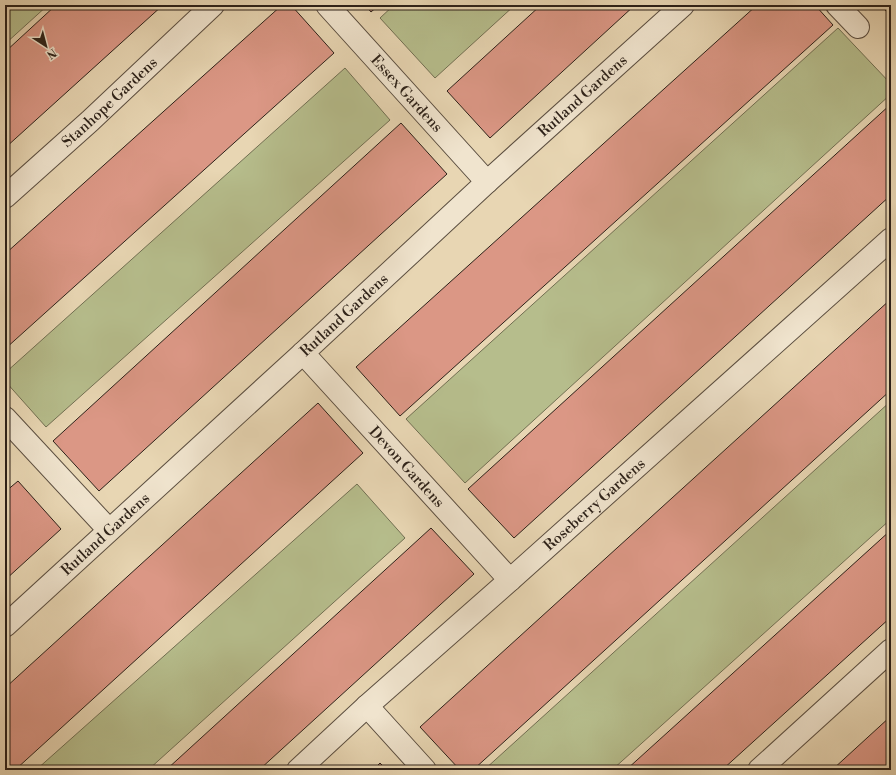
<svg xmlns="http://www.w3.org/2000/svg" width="896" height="775" viewBox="0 0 896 775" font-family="'Libre Bodoni',serif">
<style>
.green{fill:#b6bd8c;stroke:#716f52}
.building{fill:#db9785;stroke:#2c2119}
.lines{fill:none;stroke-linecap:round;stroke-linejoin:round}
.minor-casing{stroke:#5b4e40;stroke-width:24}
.minor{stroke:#f0e4ce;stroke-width:22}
.labels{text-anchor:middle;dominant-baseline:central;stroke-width:3;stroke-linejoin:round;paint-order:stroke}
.street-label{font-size:15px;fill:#2c2119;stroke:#f0e4ce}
</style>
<rect width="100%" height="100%" fill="#e8d6b3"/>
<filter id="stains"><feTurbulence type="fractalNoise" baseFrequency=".005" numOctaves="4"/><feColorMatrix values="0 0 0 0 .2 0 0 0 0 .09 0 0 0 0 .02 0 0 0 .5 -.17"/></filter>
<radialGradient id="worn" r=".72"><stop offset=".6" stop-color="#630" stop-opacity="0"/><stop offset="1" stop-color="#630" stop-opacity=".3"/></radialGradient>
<g class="green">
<polygon points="5,5 48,5 5,44"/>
<polygon points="394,5 515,5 435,78 380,18"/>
<polygon points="838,28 891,84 891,94 465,483 406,419"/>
<polygon points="345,68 390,120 46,427 5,381 5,373"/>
<polygon points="891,401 891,519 612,770 484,770"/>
<polygon points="357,484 405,538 148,770 36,770"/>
</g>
<g class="building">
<polygon points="56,5 163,5 5,148 5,52"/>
<polygon points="282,5 291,5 334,53 5,349 5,254"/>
<polygon points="365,5 379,5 371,12"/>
<polygon points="541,5 635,5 490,138 447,91"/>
<polygon points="757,5 815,5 833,25 400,416 356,367"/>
<polygon points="881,5 891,5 891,17"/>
<polygon points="891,104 891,195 514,538 468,489"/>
<polygon points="401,123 447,174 99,491 53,441"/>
<polygon points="891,299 891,390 473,770 460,770 420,727"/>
<polygon points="318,403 363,453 15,770 5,770 5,688"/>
<polygon points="18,481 61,529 5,580 5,492"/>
<polygon points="431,528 474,574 259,770 166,770"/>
<polygon points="891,530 891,617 722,770 626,770"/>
<polygon points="891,716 891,770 832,770"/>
<polygon points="380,763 387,770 373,770"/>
</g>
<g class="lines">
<defs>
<g id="minor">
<path id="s1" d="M327,5L487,182"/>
<polyline points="837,5 858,27"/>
<path id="s2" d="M5,197L90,121L213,5"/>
<path id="s3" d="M303,353L510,580"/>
<polyline points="5,418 109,530"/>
<path id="s4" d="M5,626L303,353L487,182L683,5"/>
<polyline points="367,706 425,770"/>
<path id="s5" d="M298,770L367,706L510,580L891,239"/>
<polyline points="759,770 891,650"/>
</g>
</defs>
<use href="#minor" class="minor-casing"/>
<use href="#minor" class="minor"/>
</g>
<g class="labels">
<g class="street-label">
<text stroke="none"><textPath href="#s1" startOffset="119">Essex Gardens</textPath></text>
<text stroke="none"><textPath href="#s4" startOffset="784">Rutland Gardens</textPath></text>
<text stroke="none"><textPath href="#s2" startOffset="141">Stanhope Gardens</textPath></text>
<text stroke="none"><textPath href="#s4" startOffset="460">Rutland Gardens</textPath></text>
<text stroke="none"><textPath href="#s3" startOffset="154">Devon Gardens</textPath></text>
<text stroke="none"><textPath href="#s5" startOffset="398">Roseberry Gardens</textPath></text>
<text stroke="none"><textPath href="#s4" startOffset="136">Rutland Gardens</textPath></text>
</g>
</g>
<rect width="896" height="775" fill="none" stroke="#e8d6b3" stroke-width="20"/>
<rect x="6" y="6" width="884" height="763" fill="none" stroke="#2c2119" stroke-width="2"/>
<rect x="10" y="10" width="876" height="755" fill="none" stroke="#2c2119"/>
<g transform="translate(46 46) rotate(144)" stroke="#f0e4ce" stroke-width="3" paint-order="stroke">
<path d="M0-3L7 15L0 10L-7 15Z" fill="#2c2119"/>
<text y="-6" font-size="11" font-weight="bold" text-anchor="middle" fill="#2c2119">N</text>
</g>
<rect width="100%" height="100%" filter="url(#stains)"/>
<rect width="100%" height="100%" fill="url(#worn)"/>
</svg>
